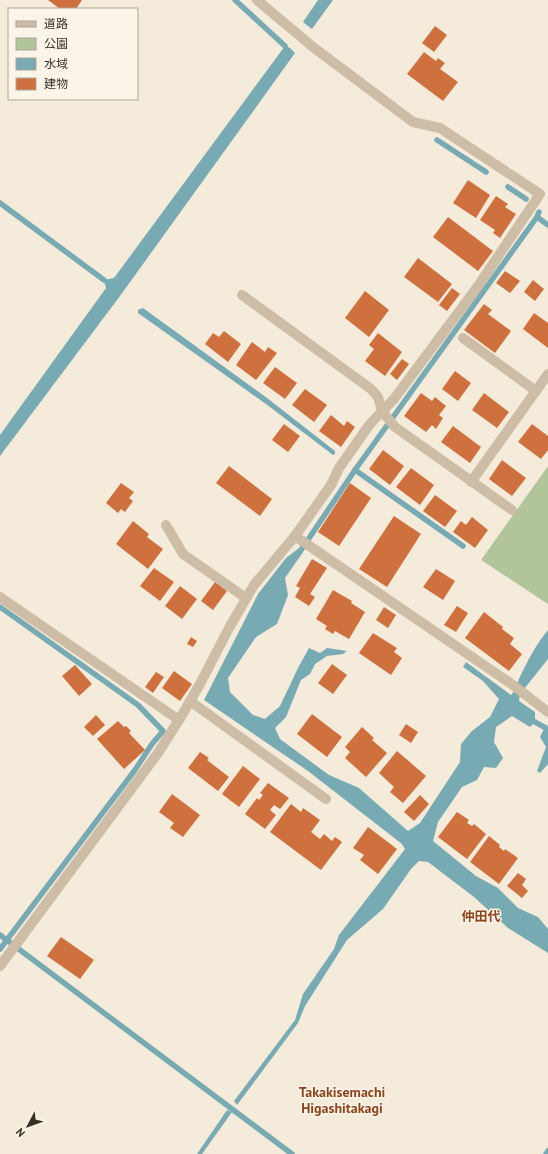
<svg xmlns="http://www.w3.org/2000/svg" width="548" height="1154" viewBox="0 0 548 1154" font-family="'PT Sans','Noto Sans JP',sans-serif">
<style>
.green{fill:#b1c49a}
.water{fill:#78aab3}
.lines{fill:none;stroke-linecap:round;stroke-linejoin:round}
.stream{stroke:#78aab3;stroke-width:5.5}
.building{fill:#ce713f}
.minor{stroke:#cdbca6;stroke-width:10}
.labels{text-anchor:middle;dominant-baseline:central;stroke-width:3;stroke-linejoin:round;paint-order:stroke}
.neighbourhood-label{font-size:13px;font-weight:bold;fill:#8d431b;stroke:#fbf4e8}
.quarter-label{font-size:14px;font-weight:bold;fill:#8d431b;stroke:#fbf4e8}
</style>
<rect width="100%" height="100%" fill="#f4ebdb"/>
<polygon class="green" points="548,466 548,604 481,560"/>
<g class="water">
<polygon points="318,0 333,0 312,29 303,22"/>
<polygon points="285,46 290,48 295,53 120,296 0,456 0,435 106,288 104,280 114,278"/>
<polygon points="143,308 267,398 335,451 335,454 333,455 266,404 138,313 138,310"/>
<path d="M299,548L303,552L285,578L288,595L277,624L256,637L228,678L230,692L253,715L265,719L280,706L298,668L309,648L320,653L327,648L347,651L343,654L327,656L315,664L310,674L301,680L286,717L275,728L280,739L329,775L359,788L408,831L420,823L460,762L461,744L472,731L490,717L499,699L483,681L463,667L466,662L511,695C518,688 516,686 519,679C527,662 536,644 548,630V659L520,694L519,701L535,712V722L530,727L512,716L496,727L494,742L503,758L496,768L484,767L477,780L462,787L438,822L433,841L476,876L498,888L518,908L538,917L548,929V953L508,928L474,897L428,862L419,861L411,869L383,909L347,940L305,1006L298,1023L237,1105L234,1101L295,1020L303,994L334,949L339,935L405,849L402,844L308,771L204,700L258,594L286,558Z"/>
<polygon points="545,727 548,727 548,764 540,773 537,771 546,747 540,737"/>
<polygon points="227,1110 232,1112 202,1154 197,1154"/>
</g>
<g class="lines">
<g class="stream">
<polyline points="235,0 285,46"/>
<polyline points="437,140 486,172"/>
<polyline points="508,187 526,199"/>
<polyline points="0,203 104,280"/>
<polyline points="539,212 537,217 548,225"/>
<polyline points="355,470 463,546"/>
<polyline points="297,556 355,470 537,217"/>
<polyline points="0,607 138,705 163,731 152,744 135,770 0,949"/>
<polyline points="535,722 548,729"/>
<polyline points="0,935 292,1154"/>
<polyline points="546,1154 548,1151"/>
</g>
</g>
<g class="building">
<polygon points="48,0 82,0 76,9 60,9"/>
<polygon points="435,26 447,35 434,52 422,43"/>
<polygon points="424,52 436,61 438,58 445,63 440,69 458,82 443,101 407,74"/>
<polygon points="468,180 490,195 476,218 453,203"/>
<polygon points="496,196 508,204 505,207 516,214 500,238 493,233 495,230 480,220"/>
<polygon points="448,217 493,251 478,271 433,237"/>
<polygon points="418,258 452,284 438,302 404,277"/>
<polygon points="505,271 520,281 510,293 496,283"/>
<polygon points="533,280 544,289 535,301 524,292"/>
<polygon points="452,288 460,294 447,311 439,305"/>
<polygon points="365,291 389,310 369,337 345,318"/>
<polygon points="484,304 492,310 488,314 511,331 495,353 464,330"/>
<polygon points="534,313 548,323 548,348 523,329"/>
<polygon points="224,331 241,344 228,362 205,344 213,333 219,337"/>
<polygon points="378,333 402,352 385,376 365,361 374,349 369,345"/>
<polygon points="252,342 265,352 268,347 277,353 256,380 236,365"/>
<polygon points="402,359 409,364 397,380 390,374"/>
<polygon points="275,367 297,383 285,399 263,383"/>
<polygon points="455,371 471,383 458,401 442,389"/>
<polygon points="305,389 327,405 314,422 292,405"/>
<polygon points="421,393 432,401 435,397 446,406 439,415 443,418 436,429 432,425 426,432 404,416"/>
<polygon points="484,393 509,412 497,428 472,410"/>
<polygon points="331,415 344,426 347,421 355,427 341,447 319,431"/>
<polygon points="284,424 300,436 288,452 272,440"/>
<polygon points="532,424 548,436 548,450 541,459 518,442"/>
<polygon points="453,426 481,447 470,463 441,442"/>
<polygon points="383,450 404,466 390,485 369,469"/>
<polygon points="502,460 526,478 512,496 489,479"/>
<polygon points="229,466 272,499 260,516 216,483"/>
<polygon points="411,468 434,485 420,505 396,487"/>
<polygon points="121,483 134,492 129,498 133,501 125,512 121,509 118,513 106,503"/>
<polygon points="350,483 371,498 339,546 318,532"/>
<polygon points="435,495 457,511 445,527 423,511"/>
<polygon points="394,516 421,534 387,587 359,569"/>
<polygon points="472,517 488,530 475,548 453,532 461,521 466,525"/>
<polygon points="133,521 149,534 147,537 163,549 148,569 116,544"/>
<polygon points="312,559 327,568 310,594 315,597 309,606 295,597 300,588 296,586"/>
<polygon points="154,568 174,582 160,601 140,586"/>
<polygon points="436,569 455,581 443,600 423,587"/>
<polygon points="215,582 227,591 213,610 201,601"/>
<polygon points="180,586 197,599 182,619 165,606"/>
<polygon points="333,590 352,601 351,603 365,612 349,639 335,631 333,634 325,629 327,626 316,619"/>
<polygon points="457,606 468,613 456,632 444,625"/>
<polygon points="384,607 396,615 388,628 376,620"/>
<polygon points="484,612 503,627 502,629 514,638 510,644 522,654 509,671 465,638"/>
<polygon points="373,633 397,648 394,652 402,658 391,675 359,653"/>
<polygon points="191,637 197,641 193,647 187,644"/>
<polygon points="332,664 347,675 333,694 318,683"/>
<polygon points="75,665 92,684 79,696 62,676"/>
<polygon points="174,671 192,684 180,701 162,688"/>
<polygon points="156,672 164,677 153,693 145,687"/>
<polygon points="312,714 342,737 327,757 297,734"/>
<polygon points="96,715 105,725 93,736 84,727"/>
<polygon points="118,721 124,727 126,726 131,731 129,733 145,750 124,769 97,739"/>
<polygon points="406,724 418,732 411,743 399,735"/>
<polygon points="362,727 374,738 372,740 387,753 366,777 345,758 350,752 345,747"/>
<polygon points="397,751 426,776 403,803 390,792 394,787 379,773"/>
<polygon points="200,752 209,758 207,760 229,777 218,791 188,768"/>
<polygon points="243,766 260,779 239,807 222,794"/>
<polygon points="268,783 289,798 280,809 274,805 270,810 276,815 265,829 245,814 257,798 259,800 263,795 260,793"/>
<polygon points="172,794 200,815 183,837 170,828 174,823 159,812"/>
<polygon points="420,795 429,804 414,821 404,812"/>
<polygon points="291,804 301,812 303,808 320,820 311,832 320,839 324,834 332,841 335,837 342,842 321,870 270,832"/>
<polygon points="457,812 469,820 467,823 472,826 474,824 486,834 467,859 438,837"/>
<polygon points="368,827 397,849 378,874 360,860 364,855 353,848"/>
<polygon points="489,836 500,845 499,847 504,851 505,849 518,858 499,884 470,862"/>
<polygon points="518,873 526,879 522,885 528,891 522,898 507,886"/>
<polygon points="61,937 94,960 80,979 47,956"/>
</g>
<g class="lines">
<g class="minor">
<polyline points="242,295 371,389 378,397 382,411 395,427 512,510"/>
<polyline points="463,338 536,391"/>
<polyline points="471,482 548,374"/>
<polyline points="166,525 183,554 246,598"/>
<polyline points="295,536 513,685 548,712"/>
<polyline points="0,597 179,720 200,684 229,628 254,585 295,536 331,485 339,468 370,424 394,399 478,286 540,194 440,128 413,122 313,47 257,0"/>
<polyline points="190,701 326,799"/>
<polyline points="0,966 158,753 179,720"/>
</g>
</g>
<g class="labels">
<g class="neighbourhood-label">
<text x="481" y="916">仲田代</text>
</g>
<g class="quarter-label">
<text x="342" y="1092">Takakisemachi<tspan x="342" dy="16">Higashitakagi</tspan></text>
</g>
</g>
<rect x="8" y="8" width="130" height="92" fill="#fbf4e8" stroke="#ada59b"/>
<rect x="16" y="21" width="20" height="6" fill="#cdbca6" stroke="#ada59b"/>
<text x="44" y="28" font-size="12" fill="#382f27">道路</text>
<rect x="16" y="38" width="20" height="12" fill="#b1c49a" stroke="#ada59b"/>
<text x="44" y="48" font-size="12" fill="#382f27">公園</text>
<rect x="16" y="58" width="20" height="12" fill="#78aab3" stroke="#ada59b"/>
<text x="44" y="68" font-size="12" fill="#382f27">水域</text>
<rect x="16" y="78" width="20" height="12" fill="#ce713f" stroke="#ada59b"/>
<text x="44" y="88" font-size="12" fill="#382f27">建物</text>
<g transform="translate(28 1126) rotate(229)" stroke="#fbf4e8" stroke-width="3" paint-order="stroke">
<path d="M0-3L7 15L0 10L-7 15Z" fill="#382f27"/>
<text y="-6" font-size="11" font-weight="bold" text-anchor="middle" fill="#382f27">N</text>
</g>
</svg>
